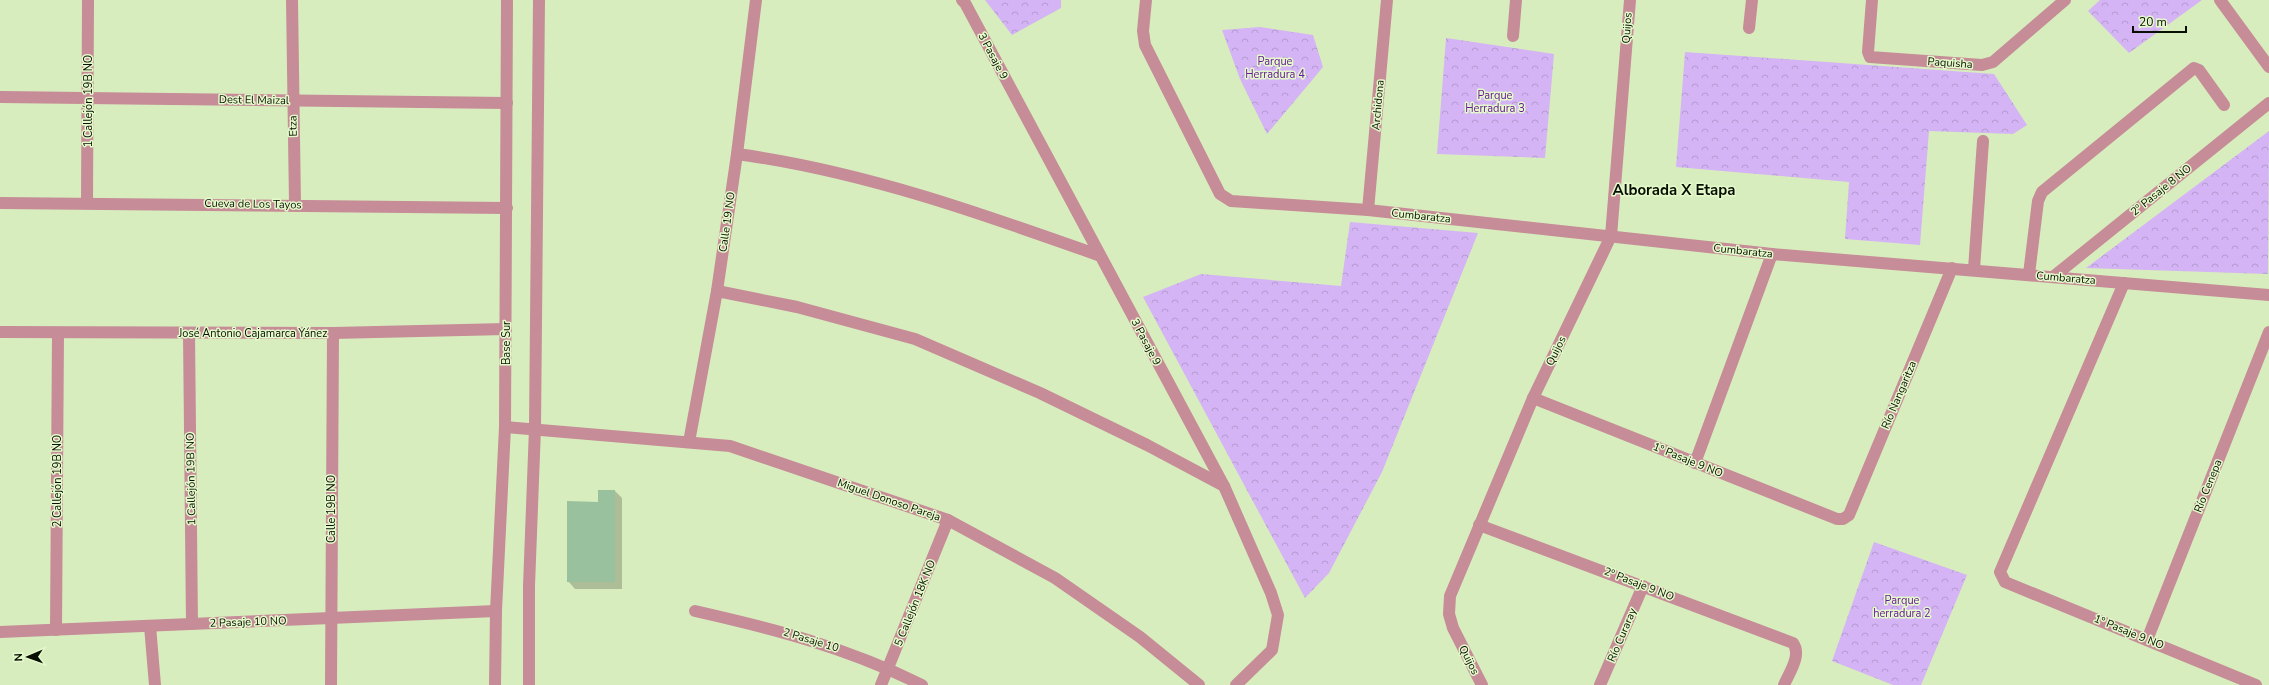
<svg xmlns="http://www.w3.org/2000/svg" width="2269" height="685" viewBox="0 0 2269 685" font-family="'Nunito Sans',sans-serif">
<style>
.forest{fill:url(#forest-crowns)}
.shadow{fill:#0003}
.building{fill:#99c19d}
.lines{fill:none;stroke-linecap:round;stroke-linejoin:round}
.minor{stroke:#c68c97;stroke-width:12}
.labels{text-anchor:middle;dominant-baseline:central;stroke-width:3;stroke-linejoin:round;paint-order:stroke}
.street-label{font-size:11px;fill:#080e02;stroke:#e5facb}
.park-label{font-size:11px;fill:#671a98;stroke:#e5facb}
.district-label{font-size:15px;font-weight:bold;fill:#080e02;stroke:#e5facb}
</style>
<defs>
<pattern id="forest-crowns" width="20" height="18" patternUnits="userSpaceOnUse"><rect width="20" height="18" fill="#d4b4f4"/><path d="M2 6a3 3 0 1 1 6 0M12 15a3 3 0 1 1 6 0" fill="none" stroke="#b49ad0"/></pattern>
</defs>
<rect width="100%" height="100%" fill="#d8edbe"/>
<g class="forest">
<polygon points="985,0 1061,0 1061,8 1012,35"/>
<polygon points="2100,0 2202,0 2129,53 2088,11"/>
<polygon points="1260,27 1313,35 1323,67 1267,134 1240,79 1222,30"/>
<polygon points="1446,38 1554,54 1545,158 1437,154"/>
<polygon points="1685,52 1994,74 2027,125 2013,134 1929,131 1920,245 1845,239 1849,182 1676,167"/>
<polygon points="2269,131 2268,274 2086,268"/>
<polygon points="1350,222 1478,233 1382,472 1329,573 1305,598 1143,297 1201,274 1341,286"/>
<polygon points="1874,542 1967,575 1921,685 1893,685 1832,661"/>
</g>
<polygon class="shadow" points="615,491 622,498 622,589 575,589 568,581 599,503"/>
<polygon class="building" points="598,490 615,490 615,582 567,582 567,501 598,502"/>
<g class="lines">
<g class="minor">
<polyline points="292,0 295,204"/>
<polyline points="962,0 965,3 1224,486 1271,593 1278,615 1272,650 1236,685"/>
<polyline points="1146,0 1143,31 1145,45 1220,194 1231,201 1368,210 1772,254 2269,295"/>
<polyline points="1872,0 1868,52 1870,57 1982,65 1993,62 2065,0"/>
<polyline points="2220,0 2269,67"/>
<polyline points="1749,28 1752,0"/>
<polyline points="1513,36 1516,0"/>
<polyline points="0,97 507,103"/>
<path d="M737,154C862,171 980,213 1098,255"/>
<polyline points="0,203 507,208"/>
<polyline points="87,203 88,0"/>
<polyline points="1368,210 1387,0"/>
<polyline points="1974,269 1983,141"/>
<polyline points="2029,274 2038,201 2042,192 2194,68 2199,70 2224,105"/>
<polyline points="2053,277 2269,103"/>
<polyline points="2124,283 2000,572 2005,582 2256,685"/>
<polyline points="717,291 797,307 915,339 1040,393 1147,445 1224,486"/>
<polyline points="0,332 333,333 506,329"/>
<polyline points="189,333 192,624"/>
<polyline points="1533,398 1837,519 1843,519 1849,515 1952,268"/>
<polyline points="505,427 730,446 948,520 1055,578 1140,637 1199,685"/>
<polyline points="689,442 717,291 737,154 756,0"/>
<polyline points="1695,463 1772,254"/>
<path d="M1479,525L1793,643C1802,655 1789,673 1784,685"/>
<path d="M695,611C775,629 848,648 922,685"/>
<polyline points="150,626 155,685"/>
<polyline points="56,630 58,333"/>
<polyline points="0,632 496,611"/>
<polyline points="2147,640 2269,332"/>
<polyline points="331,685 333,333"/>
<polyline points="495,685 496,611 505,427 507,0"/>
<polyline points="529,685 529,586 535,428 539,0"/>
<polyline points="881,685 948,520"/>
<polyline points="1482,685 1453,628 1449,614 1450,596 1533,398 1611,236 1630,0"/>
<polyline points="1600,685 1643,586"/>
</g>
</g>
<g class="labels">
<g class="street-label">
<text transform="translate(1627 28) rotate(-86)">Quijos</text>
<text transform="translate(993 56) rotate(62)">3 Pasaje 9</text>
<text transform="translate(1950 63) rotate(4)">Paquisha</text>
<text transform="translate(254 100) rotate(1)">Dest El Maizal</text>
<text transform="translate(88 101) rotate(-90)">1 Callejón 19B NO</text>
<text transform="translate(1378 105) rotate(-85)">Archidona</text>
<text transform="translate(293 126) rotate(-91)">Etza</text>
<text transform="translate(2161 190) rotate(-39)">2º Pasaje 8 NO</text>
<text transform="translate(253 204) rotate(1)">Cueva de Los Tayos</text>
<text transform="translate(1421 216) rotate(6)">Cumbaratza</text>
<text transform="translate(727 222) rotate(-82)">Calle 19 NO</text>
<text transform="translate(1743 251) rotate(6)">Cumbaratza</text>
<text transform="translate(2066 278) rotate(5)">Cumbaratza</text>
<text x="253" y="333">José Antonio Cajamarca Yánez</text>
<text transform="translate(1146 342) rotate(62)">3 Pasaje 9</text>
<text transform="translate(506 343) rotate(-90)">Base Sur</text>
<text transform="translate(1556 351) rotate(-64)">Quijos</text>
<text transform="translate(1899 395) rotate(-67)">Río Nangaritza</text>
<text transform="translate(1688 460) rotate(22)">1º Pasaje 9 NO</text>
<text transform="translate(191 479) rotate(-91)">1 Callejón 19B NO</text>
<text transform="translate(57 481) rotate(-90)">2 Callejón 19B NO</text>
<text transform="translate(2208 486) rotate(-68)">Río Cenepa</text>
<text transform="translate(889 500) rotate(19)">Miguel Donoso Pareja</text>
<text transform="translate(331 509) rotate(-90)">Calle 19B NO</text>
<text transform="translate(1639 584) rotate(21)">2º Pasaje 9 NO</text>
<text transform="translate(915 603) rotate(-68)">5 Callejón 18K NO</text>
<text transform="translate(248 622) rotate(-2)">2 Pasaje 10 NO</text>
<text transform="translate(2129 632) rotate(22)">1º Pasaje 9 NO</text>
<text transform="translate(1622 635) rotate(-67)">Río Curaray</text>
<text transform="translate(811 640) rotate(17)">2 Pasaje 10</text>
<text transform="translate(1469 660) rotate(63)">Quijos</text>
</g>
<g class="park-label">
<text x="1275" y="61">Parque<tspan x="1275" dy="13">Herradura 4</tspan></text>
<text x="1495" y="95">Parque<tspan x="1495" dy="13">Herradura 3</tspan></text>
<text x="1902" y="600">Parque<tspan x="1902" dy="13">herradura 2</tspan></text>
</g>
<g class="district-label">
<text x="1674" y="190">Alborada X Etapa</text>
</g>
</g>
<g transform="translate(28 657) rotate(268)" stroke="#e5facb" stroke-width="3" paint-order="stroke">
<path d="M0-3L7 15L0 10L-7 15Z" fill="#080e02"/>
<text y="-6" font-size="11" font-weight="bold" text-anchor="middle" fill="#080e02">N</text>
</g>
<path d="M2133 26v6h53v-6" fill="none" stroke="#080e02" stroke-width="2"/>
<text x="2139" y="26" font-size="12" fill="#080e02" stroke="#e5facb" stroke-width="3" paint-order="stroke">20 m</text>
</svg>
